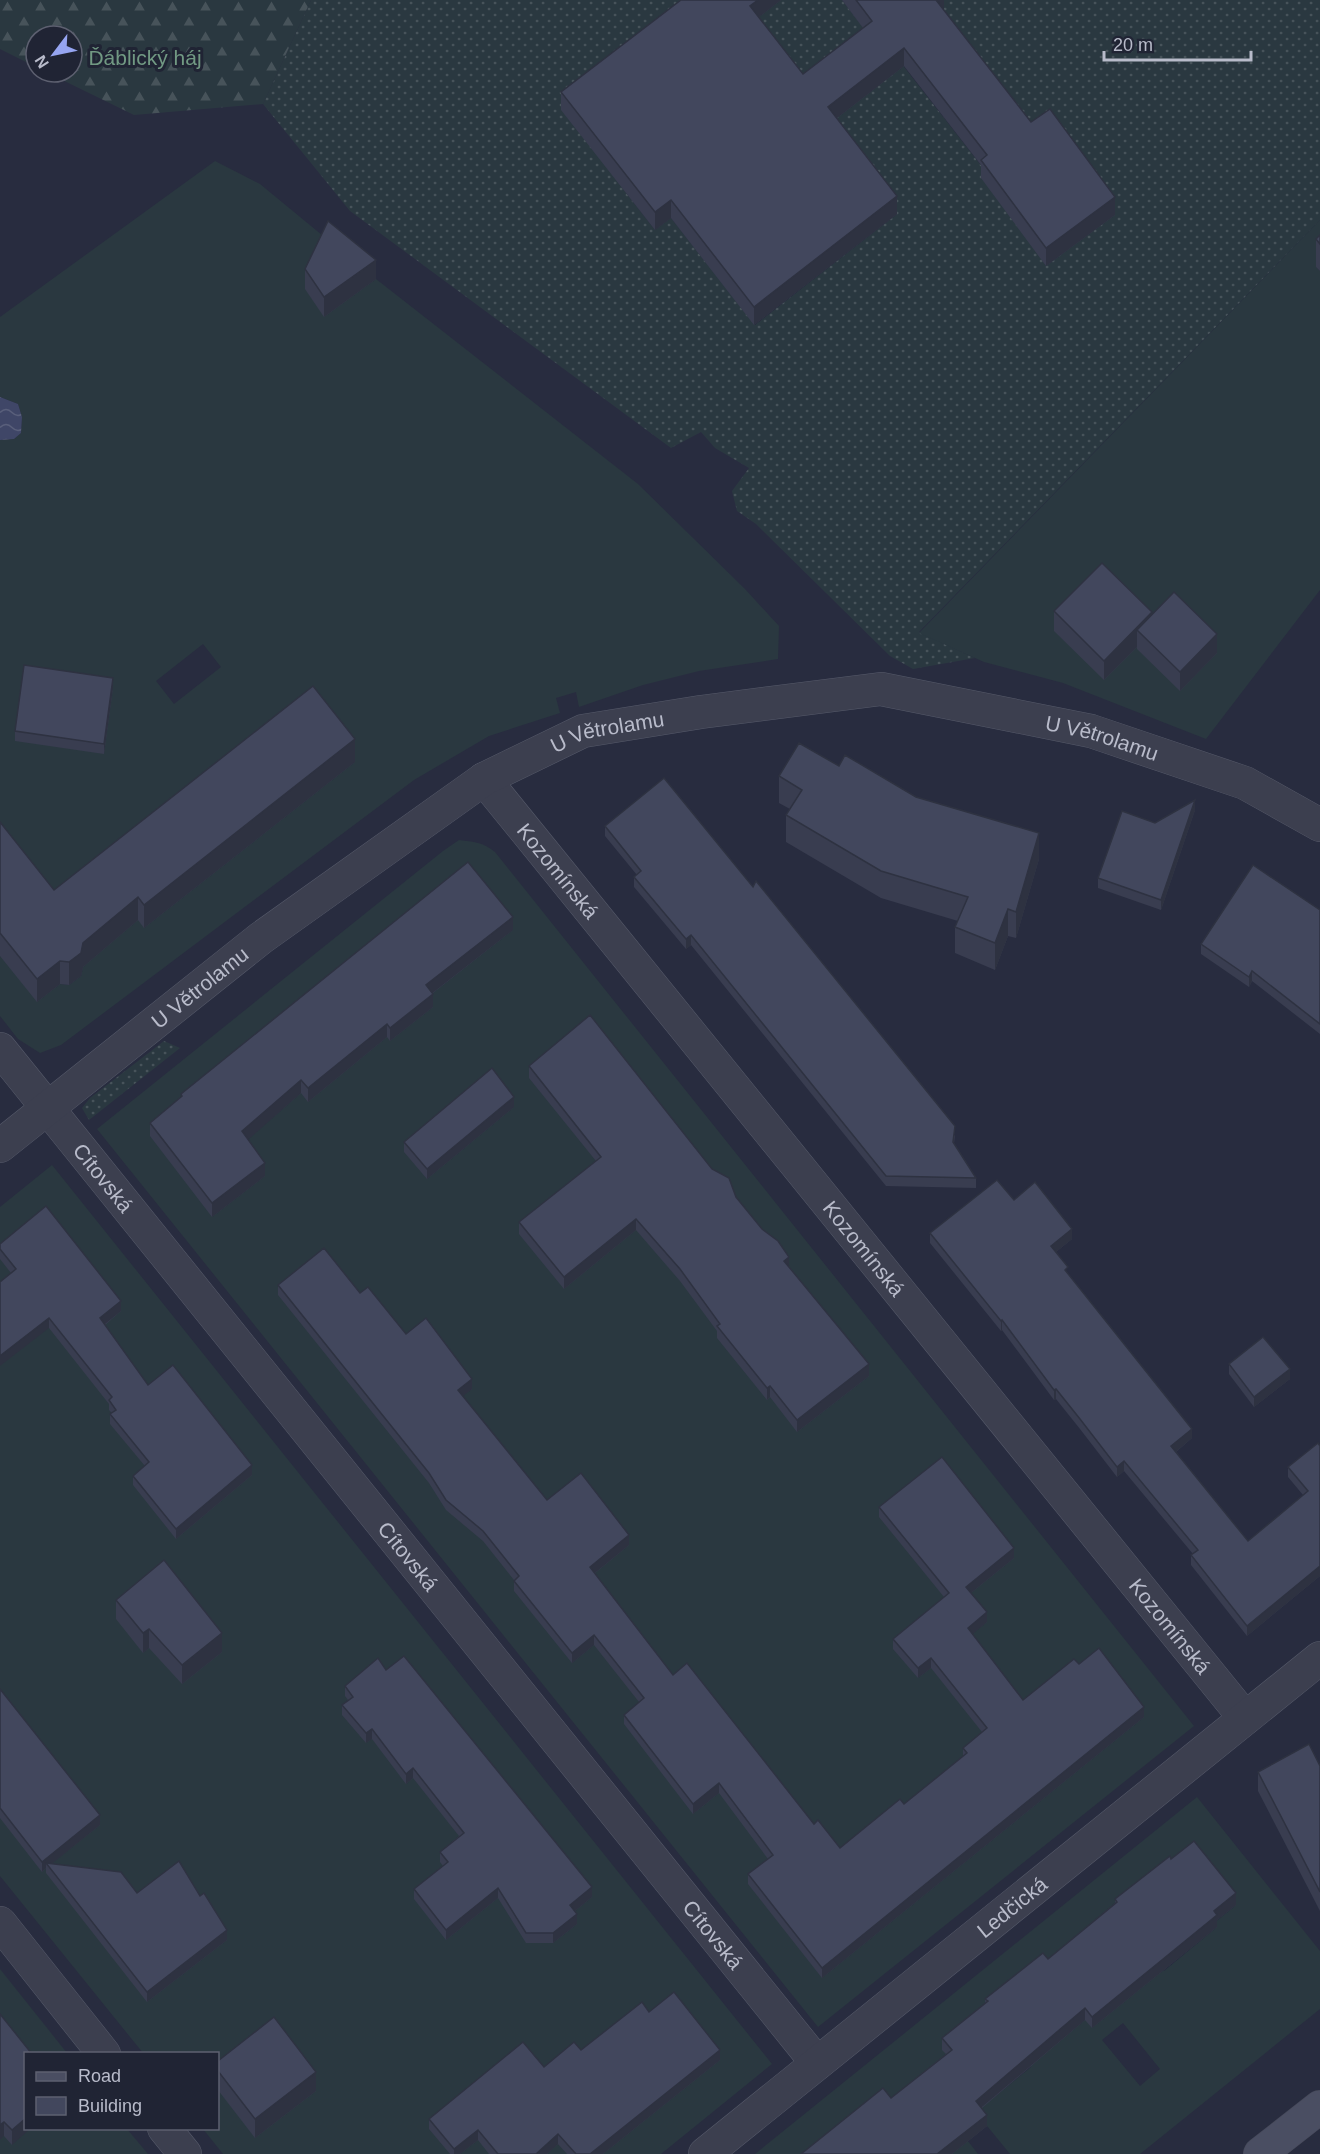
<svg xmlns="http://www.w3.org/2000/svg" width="1320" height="2154" viewBox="0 0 1320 2154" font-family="Helvetica,sans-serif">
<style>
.grass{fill:url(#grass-dots);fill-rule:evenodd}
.forest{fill:url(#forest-firs)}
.garden{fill:#2a3840;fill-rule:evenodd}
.water{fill:url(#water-waves)}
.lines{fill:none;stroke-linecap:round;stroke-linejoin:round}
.minor-casing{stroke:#565a6a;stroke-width:34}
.secondary-casing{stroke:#454858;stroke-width:34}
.minor{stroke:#3c3f4f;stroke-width:33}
.secondary{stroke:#4a4e62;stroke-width:33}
.wall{fill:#393d50}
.shaded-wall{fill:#2e3241}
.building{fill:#42475d;stroke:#2e3241;stroke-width:1.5}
.labels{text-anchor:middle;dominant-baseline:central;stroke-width:6;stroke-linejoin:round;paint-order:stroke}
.park-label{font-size:21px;fill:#719983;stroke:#202434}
.street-label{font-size:21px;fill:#b8bbca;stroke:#202434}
</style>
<defs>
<pattern id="grass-dots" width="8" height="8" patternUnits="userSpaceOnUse" patternTransform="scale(1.5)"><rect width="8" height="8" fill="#2a3840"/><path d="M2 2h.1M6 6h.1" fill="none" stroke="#47535a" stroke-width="1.8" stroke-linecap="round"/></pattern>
<pattern id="forest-firs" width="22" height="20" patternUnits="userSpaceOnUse" patternTransform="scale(1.5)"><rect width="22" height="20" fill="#2a3840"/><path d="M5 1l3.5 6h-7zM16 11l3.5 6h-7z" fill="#47535a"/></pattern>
<pattern id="water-waves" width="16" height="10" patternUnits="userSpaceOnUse" patternTransform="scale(1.5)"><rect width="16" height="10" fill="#3f4667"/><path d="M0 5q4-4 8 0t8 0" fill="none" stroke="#595f7b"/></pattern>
</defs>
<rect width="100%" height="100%" fill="#282c3f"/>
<g class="grass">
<path d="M311,0H842L872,39L890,49L987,173L1046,266L1115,214L1031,140L934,16L937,0H1320V220L919,632L975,658L913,669L890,656L756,524L737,511L732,491L749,468L715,448L701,432L671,448L350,211L263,104ZM626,193L897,214L755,325L671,218L655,230Z"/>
<polygon points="164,1041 180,1048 89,1120 82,1108 90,1098"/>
</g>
<polygon class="forest" points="0,0 311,0 263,104 134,115 46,72 72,72 72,36 36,36 36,67 0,49"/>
<g class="garden">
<path d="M215,161L260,184L328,240L324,316L376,279L638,484L745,589L779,626L778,659L699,671L643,685L579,707L576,692L556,698L560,713L489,736L414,780L61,1045L40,1053L18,1039L0,1016V956L60,984L69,985L81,976L83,967L0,846V440L14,439L21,433L22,417L18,404L0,397V317ZM203,644L221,667L174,704L156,681Z"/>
<polygon points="1320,220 1320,262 1316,267 1320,271 1320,590 1206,739 1063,683 984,662 919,633"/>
<path d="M459,840C474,842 483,842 495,852L1194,1726L818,2027L97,1129L443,851Z"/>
<polygon points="52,1165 772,2064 661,2154 223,2154 203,2129 218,2128 218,2054 143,2053 0,1876 0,1207"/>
<path d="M1197,1797L1320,1951V2009L1140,2154H1010L983,2121L964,2136L978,2154H755ZM1236,1905L1214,1923L1217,1927L1164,1971L1160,1967L1103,1958ZM1123,2023L1160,2069L1140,2086L1102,2040ZM943,2049L1030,2065L1031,2067L987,2103Z"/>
<polygon points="0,1969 67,2053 26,2054 26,2128 127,2129 148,2154 0,2154"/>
</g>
<polygon class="water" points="0,397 18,404 22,417 21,433 14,439 0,440"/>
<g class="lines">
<defs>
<g id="minor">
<path id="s1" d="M484,779L1245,1718"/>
<path id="s2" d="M0,1049L817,2063"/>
<path id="s3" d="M0,1146L261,938L484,779L583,731L701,712L881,689L1091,731L1245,783L1320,825"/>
<polyline points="0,1923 104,2054"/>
<polyline points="164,2128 185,2154"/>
<path id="s4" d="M705,2154L1320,1658"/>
</g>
<polyline id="secondary" points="1260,2154 1320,2107"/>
</defs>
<use href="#minor" class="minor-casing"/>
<use href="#secondary" class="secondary-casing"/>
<use href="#minor" class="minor"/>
<use href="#secondary" class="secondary"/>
</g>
<g class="wall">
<polygon points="681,0 781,0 759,17 803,74 863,28 842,0 944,0 944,10 1031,122 1115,215 1046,266 981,178 981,165 904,66 837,118 897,214 754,325 671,218 655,230 561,110 561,92"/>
<polygon points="1320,235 1320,271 1316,267 1316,239"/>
<polygon points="305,269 376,279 324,317 305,289"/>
<polygon points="1054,611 1152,615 1217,653 1180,691 1137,649 1137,647 1104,680 1054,631"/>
<polygon points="113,688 104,754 15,741 15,731"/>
<polygon points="355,762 144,928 138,920 83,967 81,976 69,985 60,984 37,1002 0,956 0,822 54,890"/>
<polygon points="839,766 916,797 1039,859 1016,938 1008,936 995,970 955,953 955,927 958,921 881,898 786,842 786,815 790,809 779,803 779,776"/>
<polygon points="1195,810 1161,910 1098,888 1098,878 1155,823"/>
<polygon points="605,826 753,887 955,1136 954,1143 976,1178 976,1188 886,1186 691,945 686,949 634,887 634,877 637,875 605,836"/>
<polygon points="1320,910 1320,1034 1252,981 1249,987 1201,954 1201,944"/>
<polygon points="513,930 433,993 433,1007 390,1041 387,1037 308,1102 301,1093 248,1139 265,1176 212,1217 150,1136 150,1123 181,1097 181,1094"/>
<polygon points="529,1066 712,1169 736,1197 789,1266 869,1376 797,1432 770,1397 767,1400 717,1338 717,1331 680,1281 636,1230 564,1289 519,1234 519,1222 596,1161 529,1078"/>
<polygon points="514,1107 427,1179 404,1152 404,1142"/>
<polygon points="1014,1200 1072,1239 1056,1252 1068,1274 1192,1438 1176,1452 1248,1541 1303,1495 1288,1477 1288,1467 1318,1443 1320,1576 1247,1636 1191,1565 1191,1555 1193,1554 1124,1471 1117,1477 1080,1429 1056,1399 1054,1400 1002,1330 1001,1331 930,1243 930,1233"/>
<polygon points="0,1244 121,1311 105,1325 148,1385 252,1475 176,1539 133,1485 133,1476 145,1466 110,1424 110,1414 112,1413 109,1410 109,1404 49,1328 11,1273 0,1259"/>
<polygon points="278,1285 360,1293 406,1334 472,1389 462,1396 547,1500 629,1545 594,1574 673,1675 814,1824 840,1848 904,1804 963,1756 963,1748 982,1732 931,1668 918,1678 893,1649 893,1639 944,1597 879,1517 879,1507 1014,1558 971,1593 987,1622 972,1634 1023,1700 1079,1664 1144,1717 822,1978 748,1884 748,1874 768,1859 719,1793 693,1814 624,1724 624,1715 639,1702 594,1645 572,1663 514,1591 514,1580 483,1541 446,1510 429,1483 278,1295"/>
<polygon points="1229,1364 1290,1379 1254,1407 1229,1374"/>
<polygon points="116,1600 222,1652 182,1684 149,1648 143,1653 116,1619"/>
<polygon points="386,1670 592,1897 575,1911 577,1924 553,1943 526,1943 498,1898 446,1940 414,1899 414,1889 443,1866 440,1862 440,1852 459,1836 413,1778 406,1784 372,1739 366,1743 342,1715 342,1705 348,1700 345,1696 345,1686"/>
<polygon points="0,1689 100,1825 52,1863 137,1893 227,1940 147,2002 46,1873 46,1868 42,1872 0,1818"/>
<polygon points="1320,1766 1320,1911 1258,1791 1258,1772"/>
<polygon points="1171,1859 1236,1905 1217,1920 1217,1927 1092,2028 1085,2020 982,2108 987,2126 952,2154 801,2154 891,2098 946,2054 942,2050 942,2038 985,2003 985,1999 1048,1959 1115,1903 1115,1899"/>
<polygon points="649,2012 720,2060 603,2154 567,2154 558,2144 547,2154 489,2154 478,2140 460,2154 450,2154 429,2129 429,2119 581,2050"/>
<polygon points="0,2014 32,2054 12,2145 4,2136"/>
<polygon points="218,2061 316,2091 255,2138 218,2090"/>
</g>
<g class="shaded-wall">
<polygon points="758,0 781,0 750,24 750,6"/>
<polygon points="934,0 944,0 944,9 934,16"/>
<polygon points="904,48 904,66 828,125 828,107"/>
<polygon points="897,196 897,214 754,325 754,307"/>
<polygon points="1115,197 1115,215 1046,266 1046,248"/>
<polygon points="671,200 671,218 655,230 655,212"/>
<polygon points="376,260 376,279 324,317 324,297"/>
<polygon points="1152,612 1152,632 1137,630 1137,647 1104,680 1104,661"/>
<polygon points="1217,634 1217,653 1180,691 1180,672"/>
<polygon points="113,678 113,688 104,754 104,744"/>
<polygon points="355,739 355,762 144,928 144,905"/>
<polygon points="1195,800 1195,810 1161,910 1161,900"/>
<polygon points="1039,833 1039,859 1016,938 1016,912"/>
<polygon points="138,897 138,920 83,967 81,976 69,985 69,962 83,943"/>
<polygon points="1008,909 1008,936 995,970 995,943"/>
<polygon points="513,917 513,930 426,998 426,985"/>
<polygon points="691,935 691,945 686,949 686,939"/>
<polygon points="60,961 60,984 37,1002 37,979"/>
<polygon points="1252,971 1252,981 1249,987 1249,977"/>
<polygon points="433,994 433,1007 390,1041 390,1028"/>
<polygon points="387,1024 387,1037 308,1102 308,1088"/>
<polygon points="301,1080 301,1093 242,1145 242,1131"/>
<polygon points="514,1097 514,1107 427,1179 427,1169"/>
<polygon points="265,1163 265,1176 212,1217 212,1203"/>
<polygon points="636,1219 636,1230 564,1289 564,1277"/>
<polygon points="1072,1229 1072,1239 1051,1256 1051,1246"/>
<polygon points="789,1257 789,1269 784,1261"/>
<polygon points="121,1301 121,1311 100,1328 100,1318"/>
<polygon points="49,1318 49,1328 0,1366 0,1356"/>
<polygon points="1002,1320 1002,1330 1001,1331 1001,1321"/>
<polygon points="869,1364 869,1376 797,1432 797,1420"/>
<polygon points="1290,1369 1290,1379 1254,1407 1254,1397"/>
<polygon points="472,1379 472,1389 458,1400 458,1390"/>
<polygon points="770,1386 770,1397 767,1400 767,1388"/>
<polygon points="1056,1389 1056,1399 1054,1400 1054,1390"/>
<polygon points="1192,1429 1192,1438 1171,1456 1171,1446"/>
<polygon points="1124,1461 1124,1471 1117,1477 1117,1467"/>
<polygon points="252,1465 252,1475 176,1539 176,1529"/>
<polygon points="629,1535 629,1545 590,1577 590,1567"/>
<polygon points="1014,1548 1014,1558 966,1597 966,1587"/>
<polygon points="1320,1566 1320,1576 1247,1636 1247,1626"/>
<polygon points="987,1612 987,1622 968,1638 968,1628"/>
<polygon points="149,1629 149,1648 143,1653 143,1633"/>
<polygon points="222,1633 222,1652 182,1684 182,1665"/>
<polygon points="594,1635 594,1645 572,1663 572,1653"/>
<polygon points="931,1658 931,1668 918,1678 918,1668"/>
<polygon points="1144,1707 1144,1717 822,1978 822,1968"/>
<polygon points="372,1729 372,1739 366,1743 366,1733"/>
<polygon points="413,1768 413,1778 406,1784 406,1774"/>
<polygon points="719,1783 719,1793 693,1814 693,1804"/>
<polygon points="100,1815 100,1825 49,1866 46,1863 46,1868 42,1872 42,1862"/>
<polygon points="592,1887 592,1897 570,1915 570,1905"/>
<polygon points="498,1888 498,1898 446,1940 446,1930"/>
<polygon points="1236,1893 1236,1905 1217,1920 1217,1927 1092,2028 1092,2017 1214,1911"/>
<polygon points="577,1914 577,1924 553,1943 553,1933"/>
<polygon points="227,1930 227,1940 147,2002 147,1992"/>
<polygon points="1085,2008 1085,2020 976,2112 976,2101"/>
<polygon points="720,2050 720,2060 603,2154 590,2154"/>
<polygon points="316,2072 316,2091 255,2138 255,2119"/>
<polygon points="987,2115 987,2126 952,2154 937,2154"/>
<polygon points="26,2118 26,2128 31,2128 12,2145 12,2130"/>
<polygon points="4,2122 4,2136 0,2140 0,2125"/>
<polygon points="478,2130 478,2140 460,2154 454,2154 454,2149"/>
<polygon points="558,2134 558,2144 547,2154 536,2154"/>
</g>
<g class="building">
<polygon points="681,0 758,0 750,6 803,74 872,21 856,0 936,0 1031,122 1050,109 1115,197 1046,248 981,160 987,155 904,48 828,107 897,196 754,307 671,200 655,212 561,92"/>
<polygon points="328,221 376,260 324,297 305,269"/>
<polygon points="1320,235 1320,244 1316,239"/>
<polygon points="1102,563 1152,612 1104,661 1054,611"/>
<polygon points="1174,592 1217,634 1180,672 1137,630"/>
<polygon points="24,665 113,678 104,744 15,731"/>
<polygon points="313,686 355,739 144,905 138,897 83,943 81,953 69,962 60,961 37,979 0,933 0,822 54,890"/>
<polygon points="799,743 839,766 845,755 916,797 1039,833 1016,912 1008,909 995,943 955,927 968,897 881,871 786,815 802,790 779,776"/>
<polygon points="664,778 753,887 756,881 955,1126 953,1142 976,1178 886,1176 691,935 686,939 634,877 641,871 605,826"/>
<polygon points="1195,800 1161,900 1098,878 1122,811 1155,823"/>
<polygon points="468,862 513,917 426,985 433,994 390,1028 387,1024 308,1088 301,1080 242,1131 265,1163 212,1203 150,1123 182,1096 181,1094"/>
<polygon points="1253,865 1320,910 1320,1024 1252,971 1249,977 1201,944"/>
<polygon points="590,1015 712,1169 729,1178 736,1197 762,1229 778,1241 789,1257 784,1261 869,1364 797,1420 770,1386 767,1388 717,1326 720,1324 680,1269 636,1219 564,1277 519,1222 601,1157 529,1066"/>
<polygon points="492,1068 514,1097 427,1169 404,1142"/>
<polygon points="997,1180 1014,1200 1035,1182 1072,1229 1051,1246 1068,1267 1065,1270 1192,1429 1171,1446 1248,1541 1308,1491 1288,1467 1318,1443 1320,1446 1320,1566 1247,1626 1191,1555 1198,1550 1124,1461 1117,1467 1080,1419 1056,1389 1054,1390 1002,1320 1001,1321 930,1233"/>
<polygon points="46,1206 121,1301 100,1318 148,1385 173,1365 252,1465 176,1529 133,1476 149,1462 110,1414 116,1410 109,1400 112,1397 49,1318 0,1356 0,1282 16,1269 0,1249 0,1244"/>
<polygon points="324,1248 360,1293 368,1287 406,1334 426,1318 472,1379 458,1390 547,1500 581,1473 629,1535 590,1567 673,1675 687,1663 814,1824 818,1820 840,1848 900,1799 904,1804 967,1753 963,1748 987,1728 931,1658 918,1668 893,1639 949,1593 879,1507 942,1457 1014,1548 966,1587 987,1612 968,1628 1023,1700 1074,1659 1079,1664 1099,1648 1144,1707 822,1968 748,1874 773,1855 719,1783 693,1804 624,1715 644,1698 594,1635 572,1653 514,1581 519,1576 483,1531 446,1500 429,1473 278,1285"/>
<polygon points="1263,1337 1290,1369 1254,1397 1229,1364"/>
<polygon points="164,1560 222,1633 182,1665 149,1629 143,1633 116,1600"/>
<polygon points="404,1656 592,1887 570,1905 577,1914 553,1933 526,1933 498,1888 446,1930 414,1889 448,1862 440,1852 464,1833 413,1768 406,1774 372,1729 366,1733 342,1705 353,1697 345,1686 378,1658 386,1670"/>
<polygon points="0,1689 100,1815 42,1862 0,1808"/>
<polygon points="1309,1744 1320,1766 1320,1892 1258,1772"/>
<polygon points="1194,1841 1236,1893 1214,1911 1217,1915 1092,2017 1085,2008 976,2101 987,2115 937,2154 801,2154 883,2088 891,2098 952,2050 942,2038 988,2001 985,1999 1043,1953 1048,1959 1117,1902 1115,1899 1170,1856 1171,1859"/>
<polygon points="179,1861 200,1896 204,1893 227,1930 147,1992 46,1863 121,1872 137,1893"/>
<polygon points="674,1992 720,2050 590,2154 576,2154 558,2134 536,2154 498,2154 478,2130 454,2149 429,2119 523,2042 544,2067 574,2042 581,2050 642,2002 649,2012"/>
<polygon points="0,2014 32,2054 26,2054 26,2118 12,2130 4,2122 0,2125"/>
<polygon points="274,2017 316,2072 255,2119 218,2071 218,2061"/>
</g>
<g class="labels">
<g class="park-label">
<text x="145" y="57">Ďáblický háj</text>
</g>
<g class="street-label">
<text stroke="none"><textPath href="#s3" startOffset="741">U Větrolamu</textPath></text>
<text stroke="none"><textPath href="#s3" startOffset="1245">U Větrolamu</textPath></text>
<text stroke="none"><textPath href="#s1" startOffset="118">Kozomínská</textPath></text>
<text stroke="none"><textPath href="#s3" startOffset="255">U Větrolamu</textPath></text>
<text stroke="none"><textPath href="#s2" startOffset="165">Cítovská</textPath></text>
<text stroke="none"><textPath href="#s1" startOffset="604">Kozomínská</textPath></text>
<text stroke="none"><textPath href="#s2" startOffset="651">Cítovská</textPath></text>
<text stroke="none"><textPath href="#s1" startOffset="1090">Kozomínská</textPath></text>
<text stroke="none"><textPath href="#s4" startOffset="394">Ledčická</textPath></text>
<text stroke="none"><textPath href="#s2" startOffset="1137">Cítovská</textPath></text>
</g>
</g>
<rect x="24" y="2052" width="195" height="78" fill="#202434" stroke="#5d6070" stroke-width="1.5"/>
<rect x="36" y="2072" width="30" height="9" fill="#4a4e62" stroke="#5d6070" stroke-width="1.5"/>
<text x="78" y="2082" font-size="18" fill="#b8bbca">Road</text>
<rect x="36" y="2097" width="30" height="18" fill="#42475d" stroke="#5d6070" stroke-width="1.5"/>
<text x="78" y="2112" font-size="18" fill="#b8bbca">Building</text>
<g transform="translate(54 54) rotate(238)"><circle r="28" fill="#202434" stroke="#5d6070" stroke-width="1.5"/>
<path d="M0-4.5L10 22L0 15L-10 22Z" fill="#96a5f1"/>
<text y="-9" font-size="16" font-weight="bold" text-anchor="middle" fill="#b8bbca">N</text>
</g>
<path d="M1104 51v9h147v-9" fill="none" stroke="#b8bbca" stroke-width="3"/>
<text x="1113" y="51" font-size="18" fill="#b8bbca" stroke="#202434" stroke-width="4.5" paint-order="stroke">20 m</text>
</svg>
